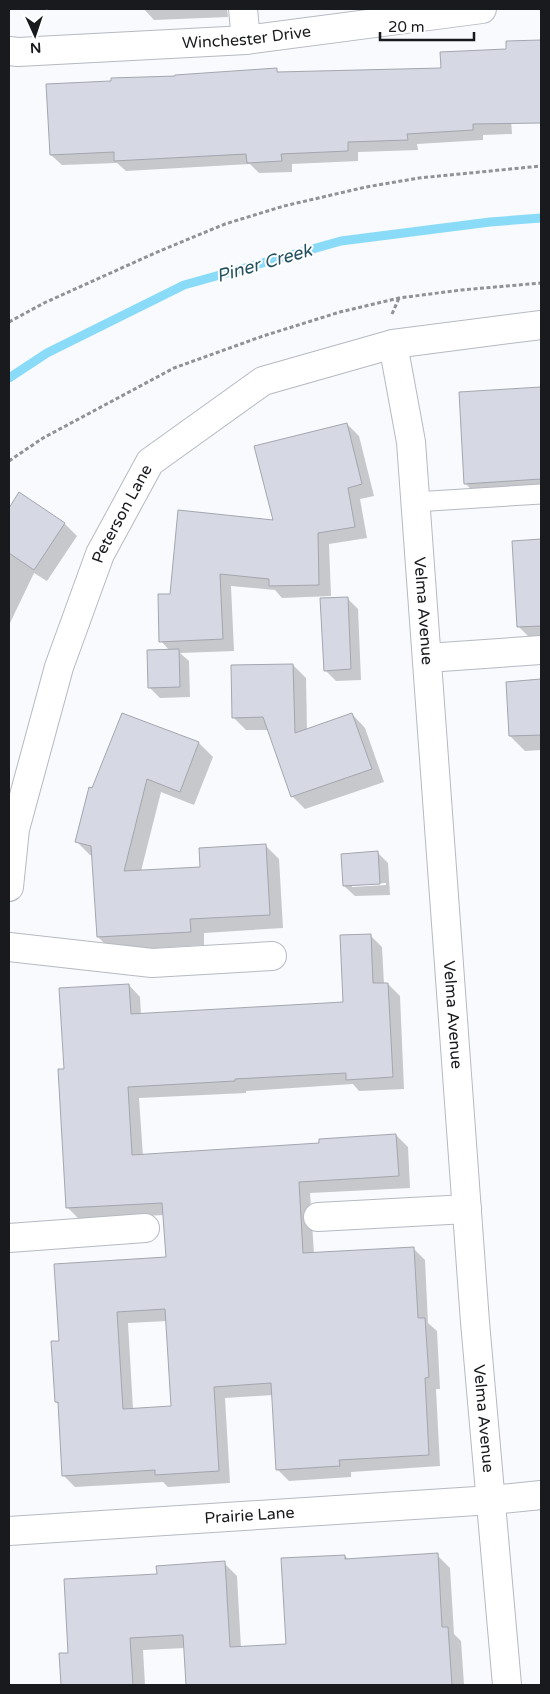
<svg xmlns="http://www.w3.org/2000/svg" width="550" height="1694" viewBox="0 0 550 1694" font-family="'Varela Round',sans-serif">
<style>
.shadow{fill:#0003;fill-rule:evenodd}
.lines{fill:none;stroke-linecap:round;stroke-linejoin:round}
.stream{stroke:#89dbf7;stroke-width:9}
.building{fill:#d6d9e3;stroke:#a3a6af;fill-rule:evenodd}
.lane-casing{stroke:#b6b9c2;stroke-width:21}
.street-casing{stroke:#b6b9c2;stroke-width:30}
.path{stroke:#919296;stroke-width:3;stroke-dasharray:4 2.5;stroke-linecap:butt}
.lane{stroke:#fff;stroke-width:19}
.street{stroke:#fff;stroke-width:28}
.labels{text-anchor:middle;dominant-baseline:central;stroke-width:4;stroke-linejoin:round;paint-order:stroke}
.street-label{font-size:16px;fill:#191a1d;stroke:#fff}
.water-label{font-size:18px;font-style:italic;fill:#245261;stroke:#fff}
</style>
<rect width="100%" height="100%" fill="#f8fafe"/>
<g class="shadow">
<polygon points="144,9 227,9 228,17 154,20"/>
<polygon points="507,61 512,134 483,135 483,140 417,144 418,150 358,152 358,161 292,164 292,172 259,173 250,164 126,171 117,163 62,165 51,155 176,77 276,70 281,74 442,69"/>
<polygon points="540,383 541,383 541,489 479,498 465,483 540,388"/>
<polygon points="347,424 359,436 374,496 360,499 367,538 329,544 331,596 282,598 275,590 231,586 234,651 180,653 189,661 190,697 160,698 149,687 170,651 161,641 172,595 275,521"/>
<polygon points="20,494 65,524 77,536 47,581 34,573 9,625 9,510"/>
<polygon points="541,541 541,641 533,641 518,626 513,542"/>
<polygon points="347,598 358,609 361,680 336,681 325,670"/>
<polygon points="293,665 306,678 307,730 352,714 365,728 384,782 305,809 292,796 269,730 246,730 233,717"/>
<polygon points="541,681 541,750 525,751 510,736 507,683"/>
<polygon points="122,714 199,743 213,757 194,805 161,792 141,871 201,868 265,845 279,859 283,928 204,933 204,945 112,951 98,937 93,856 90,855 76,841 93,789"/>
<path d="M378,853L388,863L390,895L355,896L344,886ZM386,883V885L352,887V885Z"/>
<path d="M370,935L382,947L384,984H388L400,996L404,1089L359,1091L353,1084L246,1091V1093L139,1098L143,1156L321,1144L396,1135L408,1147L410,1188L310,1193L314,1254L413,1248L425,1260L428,1323L437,1331L440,1389H436L440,1466L351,1472V1477L289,1481L277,1469L273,1395L225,1398L230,1483L168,1487L163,1482L75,1487L63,1475L60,1405L56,1402L60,1342L167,1258L164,1215L79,1219L67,1207L65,1070L129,985L140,997L141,1015L344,1003ZM167,1321L172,1407L133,1409L128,1323Z"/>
<polygon points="437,1555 450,1568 454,1634 461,1641 464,1685 188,1685 185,1648 143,1650 145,1685 62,1685 60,1654 70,1654 158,1575 224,1563 237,1576 241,1648 288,1645 345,1556 349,1560"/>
</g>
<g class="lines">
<polyline class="stream" points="9,378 47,353 184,285 341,241 490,222 541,218"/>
</g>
<g class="building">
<polygon points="541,40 541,123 473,124 473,130 407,134 408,140 348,142 348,151 281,154 282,161 247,163 246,154 114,161 114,152 50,155 46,84 111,81 111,78 175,76 175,75 277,68 277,72 441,68 440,52 506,49 506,41"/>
<polygon points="541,387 541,479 464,484 459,392"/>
<polygon points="347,423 362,484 348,488 355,527 318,533 319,585 269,586 269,579 220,574 223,639 159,642 158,594 170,594 178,510 273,520 254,446"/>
<polygon points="19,492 65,523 34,570 9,553 9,508"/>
<polygon points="541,539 541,626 517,627 512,541"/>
<polygon points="348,597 351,669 324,671 320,598"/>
<polygon points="179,649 180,687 148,688 147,650"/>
<polygon points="293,664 295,733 352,713 372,769 291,797 263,717 232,718 231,665"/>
<polygon points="541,679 541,735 509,736 506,682"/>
<polygon points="122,713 199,742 180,792 147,779 124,871 200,867 199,848 266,844 270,915 190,919 191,932 97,937 91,846 75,842 89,787 92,788"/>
<polygon points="378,851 380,884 343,886 341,854"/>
<path d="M371,934L373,983H388L393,1077L346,1080V1073L235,1079V1081L128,1087L132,1155L319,1143V1139L396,1134L399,1176L299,1182L303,1253L414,1247L418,1318H425L429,1377L425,1378L429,1455L339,1460L340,1466L276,1470L271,1383L214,1387L219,1471L155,1475V1470L62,1476L58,1402H55L51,1341H59L54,1264L166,1257L162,1203L66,1208L58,1069H64L59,988L129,984L131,1014L343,1002L340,935ZM165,1309L171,1406L123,1409L117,1312Z"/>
<polygon points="438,1553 442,1627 448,1627 452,1685 186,1685 183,1635 130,1638 133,1685 61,1685 59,1653 68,1653 64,1579 157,1574 156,1566 225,1561 230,1647 286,1644 281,1558 345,1555 345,1559"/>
</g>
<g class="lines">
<defs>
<polyline id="lane" points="415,502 541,494"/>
<g id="street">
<polyline points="243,9 246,40"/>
<path id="s1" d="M9,51L18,52L246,40L482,9"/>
<path id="s2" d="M393,344L411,442L475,1322L507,1685"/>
<polyline points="427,658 541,650"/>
<path id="s3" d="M9,887L15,829L59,667L100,554L150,462L263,381L393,344L541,325"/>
<polyline points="9,947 152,963 272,956"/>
<polyline points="318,1217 467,1209"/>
<polyline points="9,1238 145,1228"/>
<path id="s4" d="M9,1531L492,1500L541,1495"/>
</g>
</defs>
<use href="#lane" class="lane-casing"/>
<use href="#street" class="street-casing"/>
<g class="path">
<polyline points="392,314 399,298"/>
<polyline points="9,322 44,303 155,253 225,224 284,206 366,187 419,178 541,166"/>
<polyline points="9,461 43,438 174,368 263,336 340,312 399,298 461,290 541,283"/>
</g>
<use href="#lane" class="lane"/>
<use href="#street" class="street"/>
</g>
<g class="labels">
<g class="street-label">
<text stroke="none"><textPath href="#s1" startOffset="238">Winchester Drive</textPath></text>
<text stroke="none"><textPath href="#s3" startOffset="392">Peterson Lane</textPath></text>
<text stroke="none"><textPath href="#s2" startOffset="269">Velma Avenue</textPath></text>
<text stroke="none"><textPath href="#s2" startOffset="674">Velma Avenue</textPath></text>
<text stroke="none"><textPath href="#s2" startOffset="1079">Velma Avenue</textPath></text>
<text stroke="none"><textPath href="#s4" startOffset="241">Prairie Lane</textPath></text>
</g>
<g class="water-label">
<text transform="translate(264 263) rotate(-16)">Piner Creek</text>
</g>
</g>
<rect width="550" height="1694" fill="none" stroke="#191a1d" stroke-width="20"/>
<g transform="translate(35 35) rotate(177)" stroke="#ffffff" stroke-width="4" paint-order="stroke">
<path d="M0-4L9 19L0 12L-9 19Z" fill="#191a1d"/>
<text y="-8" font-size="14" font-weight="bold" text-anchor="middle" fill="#191a1d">N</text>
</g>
<path d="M380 32v8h94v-8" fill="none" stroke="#191a1d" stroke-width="2.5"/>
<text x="388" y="32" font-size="15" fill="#191a1d" stroke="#ffffff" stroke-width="4" paint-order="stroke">20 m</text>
</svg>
